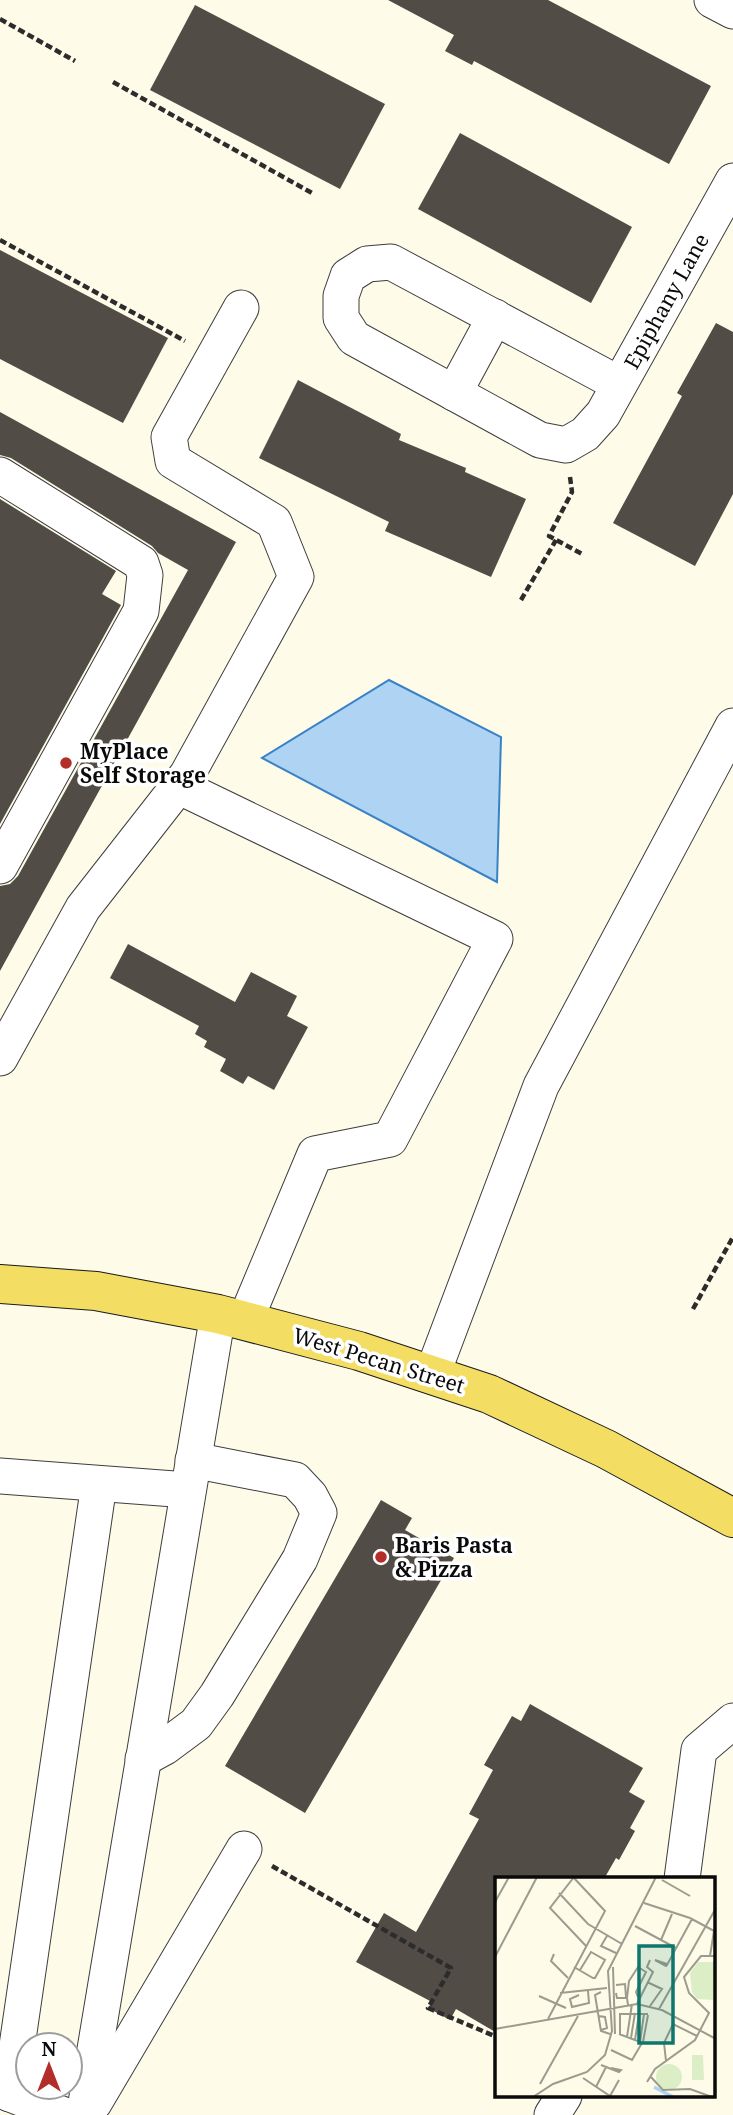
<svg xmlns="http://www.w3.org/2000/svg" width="733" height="2115" viewBox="0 0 733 2115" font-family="'Noto Serif',serif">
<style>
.water{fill:#afd4f3;stroke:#3982c7;stroke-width:2}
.building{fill:#524c47}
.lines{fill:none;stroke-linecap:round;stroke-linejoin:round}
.minor-casing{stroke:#3d3d3d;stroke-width:37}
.major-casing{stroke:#1b1b1b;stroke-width:40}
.path{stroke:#2c2c2c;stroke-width:4.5;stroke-dasharray:7 3.5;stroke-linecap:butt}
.minor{stroke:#fff;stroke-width:35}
.major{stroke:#f3dd63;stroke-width:38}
.poi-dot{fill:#b32e29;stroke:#fff;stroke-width:2.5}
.labels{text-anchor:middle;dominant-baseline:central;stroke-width:7;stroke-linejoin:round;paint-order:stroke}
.street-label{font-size:21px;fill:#0a0a0a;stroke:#fff}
.poi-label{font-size:21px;font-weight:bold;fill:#0a0a0a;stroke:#fff;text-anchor:start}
.inset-river{fill:none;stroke:#afd4f3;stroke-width:3.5}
.inset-road{fill:none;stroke:#9c9b8f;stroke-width:2}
.view{fill:#0f766e;fill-opacity:0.15;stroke:#0f766e;stroke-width:3.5}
.inset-edge{fill:none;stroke:#0a0a0a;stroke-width:3.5}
</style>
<rect width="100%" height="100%" fill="#fefce8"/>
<polygon class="water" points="389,680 501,737 497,882 262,758"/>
<g class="building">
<polygon points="388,0 548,0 711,86 669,164 474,61 472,65 445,51 454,35"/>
<polygon points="195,5 385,104 340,189 150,90"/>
<polygon points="460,133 632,227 591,303 418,209"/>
<polygon points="0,250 168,338 123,423 0,359"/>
<polygon points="716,323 733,332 733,494 695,566 613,523 682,396 677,393"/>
<polygon points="298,380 401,434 399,440 466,468 465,472 526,499 491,577 385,531 389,522 259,458"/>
<polygon points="0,412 236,542 0,971 0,886 10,884 18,876 188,570 158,553 152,546 11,458 0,455"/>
<polygon points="0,499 116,571 102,594 121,605 0,824"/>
<polygon points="128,944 235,1002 251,972 297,996 287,1016 308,1027 274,1090 248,1076 243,1084 220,1071 226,1059 204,1047 207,1041 195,1034 199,1026 110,978"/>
<polygon points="381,1500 412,1518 405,1530 454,1558 305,1813 225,1766"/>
<polygon points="530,1704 643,1768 629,1792 645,1801 630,1828 635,1831 619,1860 616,1858 604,1879 497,1879 497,2033 456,2009 450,2020 428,2008 432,2002 356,1962 384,1913 416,1932 479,1819 469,1814 493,1770 484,1765 512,1716 521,1721"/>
</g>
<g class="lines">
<defs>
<g id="minor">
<polyline points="712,0 733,11"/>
<polyline points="619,384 391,262 367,264 348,276 341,296 341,318 354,338 540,440 566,445 585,434 603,414 733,181"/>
<polyline points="454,393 495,317"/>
<polyline points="0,475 141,563 145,575 141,611 0,866"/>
<polyline points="178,786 495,939 390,1139 315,1154 245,1321"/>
<polyline points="0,1058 83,908 187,775 296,577 274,522 173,461 169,437 241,308"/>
<polyline points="432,1375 541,1086 733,726"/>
<polyline points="0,1476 188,1490"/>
<polyline points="143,1759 165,1747 196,1724 217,1695 300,1559 319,1513 310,1496 295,1480 193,1460"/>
<polyline points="682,1879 699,1750 733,1721"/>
<polyline points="0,2090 64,2115"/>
<polyline points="10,2094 99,1484"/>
<polyline points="94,2103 244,1849"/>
<polyline points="84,2115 218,1314"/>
<polyline points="552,2115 564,2096"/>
</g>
<polyline id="major" points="0,1284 96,1291 218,1314 359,1351 489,1394 606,1449 733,1518"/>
</defs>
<use href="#minor" class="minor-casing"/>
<use href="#major" class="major-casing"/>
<g class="path">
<polyline points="0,19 75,61"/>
<polyline points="113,82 312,193"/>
<polyline points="0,240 185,341"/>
<polyline points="570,477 572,492 549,536 582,554"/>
<polyline points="521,600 556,540"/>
<polyline points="693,1309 733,1237"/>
<polyline points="272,1866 451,1968 428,2008 497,2037"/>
</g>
<use href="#minor" class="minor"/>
<use href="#major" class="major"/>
</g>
<g class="poi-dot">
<circle cx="66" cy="763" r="7"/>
<circle cx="381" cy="1557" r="7"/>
</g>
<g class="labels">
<g class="street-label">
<text transform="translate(666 301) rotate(-61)">Epiphany Lane</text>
<text transform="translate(379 1360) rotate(17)">West Pecan Street</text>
</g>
<g class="poi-label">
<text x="80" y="751">MyPlace<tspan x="80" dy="24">Self Storage</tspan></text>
<text x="395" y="1545">Baris Pasta<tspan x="395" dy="24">&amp; Pizza</tspan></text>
</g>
</g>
<g transform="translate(495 1877)">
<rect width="220" height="220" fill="#fefce8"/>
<path d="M203,85H220L218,123L202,122L197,115L195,96ZM197,178H208L209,203H197ZM161 200a13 13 0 1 1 26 0a13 13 0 1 1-26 0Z" fill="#dceec6"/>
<path class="inset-river" d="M159,210L178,220"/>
<path class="inset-road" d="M79,0L55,31L91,69M167,3L195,19M64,16L93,47L127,67M0,25L14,0M149,26L195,41L221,55M140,49L181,71M112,59L106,69L121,76M166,63L177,37M59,77L56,84L73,101M215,79L219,54M0,80L42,0M172,87L160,83L171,89L172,88L197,42M79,90L98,101H100L110,83L96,75L85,93M118,90L120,157M152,105L167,112L155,129M121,108L130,107L131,120M106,115L100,118L106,154L115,157M65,116L112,111M121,116L122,121H132L133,128M84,118L75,122L77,130L94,126L93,114M44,119L71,131M132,121L134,104L143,90L151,95L141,115L143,120M142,127L158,95L152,90L155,83M164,132L221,31M103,139L110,140L112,151L106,153M53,142L110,34L78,0M0,152L142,127L167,133L221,162M124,157L148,166M125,158V137H153M132,160L137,127M136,161L140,136M140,163L144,137M145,165L149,137M148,165L153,138M116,173L137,183L147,166M171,184L169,166L178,147L202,159M106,188L124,195L126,193L116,191M155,199L168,213L195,212L217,220M88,201L115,219L124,203M152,205L160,192L200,163L214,136L194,116L189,100L206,79H221M45,207L83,139M101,210L111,190M38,220L58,207L92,195L110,178L117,154L113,94L161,0"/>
<path class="view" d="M144,69H178V166H144Z"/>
<rect width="220" height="220" class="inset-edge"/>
</g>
<g transform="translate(49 2066)"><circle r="33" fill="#ffffff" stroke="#9d9d9d" stroke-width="2"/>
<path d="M0-5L12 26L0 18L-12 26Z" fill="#b32e29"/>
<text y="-10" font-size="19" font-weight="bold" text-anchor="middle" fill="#0a0a0a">N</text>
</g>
</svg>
